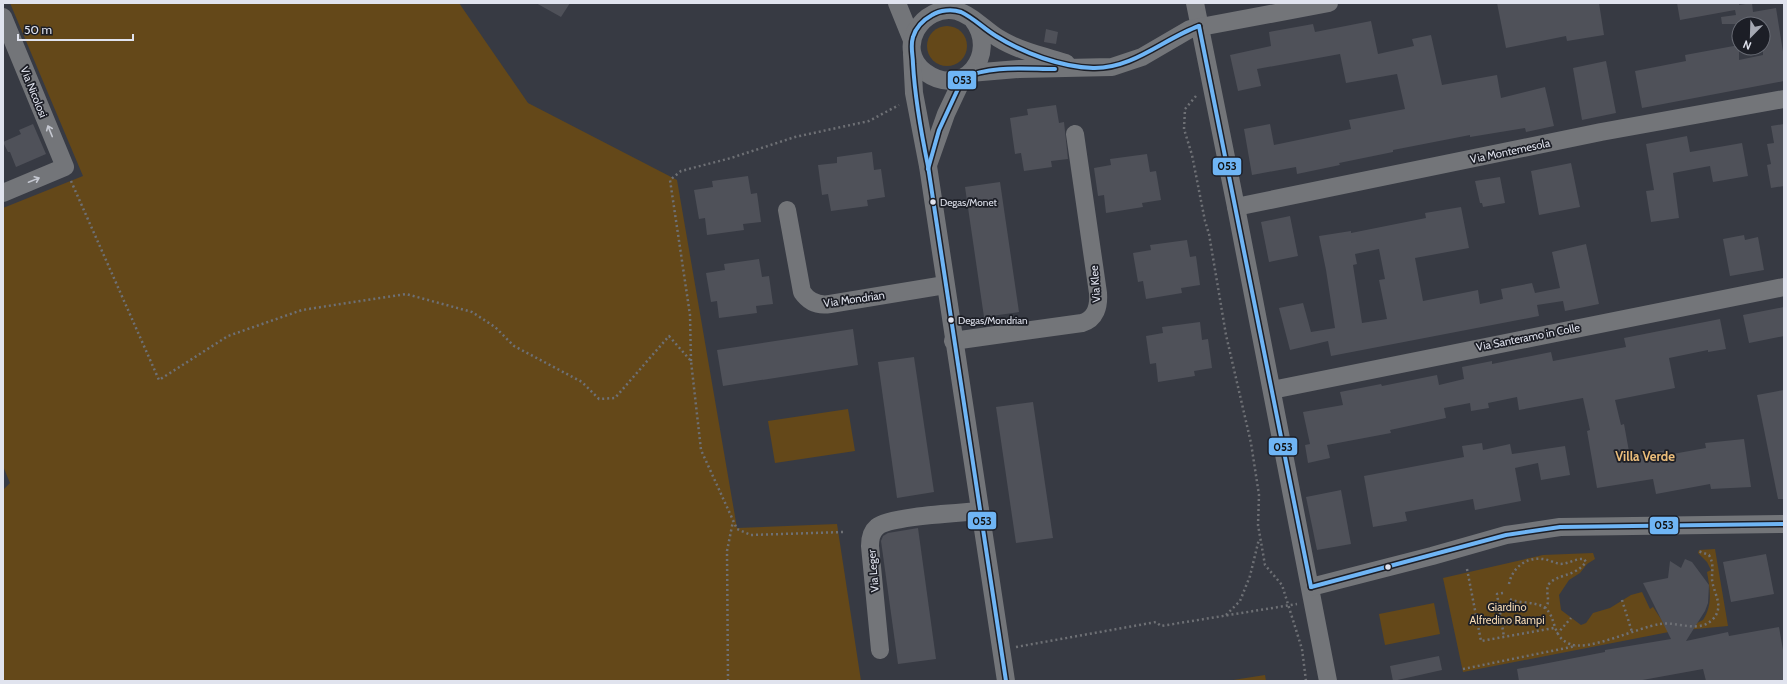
<svg xmlns="http://www.w3.org/2000/svg" width="1787" height="684" viewBox="0 0 1787 684" font-family="Cabin,sans-serif">
<style>
.green{fill:#644819}
.building{fill:#4f5159;fill-rule:evenodd}
.lines{fill:none;stroke-linecap:round;stroke-linejoin:round}
.path{stroke:#6e7075;stroke-width:2.5;stroke-dasharray:2 3;stroke-linecap:butt}
.minor{stroke:#737579;stroke-width:18}
.bus-1-casing{stroke:#1c1e26;stroke-width:7}
.bus-1{stroke:#6fb5f5;stroke-width:4}
.oneway{stroke:#c5c8d1}
.bus-dot{fill:#e0e3ee;stroke:#1c1e26;stroke-width:1.5}
.labels{text-anchor:middle;dominant-baseline:central;stroke-width:3.5;stroke-linejoin:round;paint-order:stroke}
.bus-label{font-size:10px;fill:#e0e3ee;stroke:#1c1e26;text-anchor:start}
.street-label{font-size:11px;fill:#e0e3ee;stroke:#1c1e26}
.park-label{font-size:11px;fill:#f5d9b2;stroke:#1c1e26}
.quarter-label{font-size:13px;font-weight:bold;fill:#ebbd7a;stroke:#1c1e26}
.line-badge{stroke:#1c1e26;stroke-width:1.5}
.pale-badge-label{font-size:11px;text-anchor:middle;font-weight:bold;fill:#111}
</style>
<rect width="100%" height="100%" fill="#373a43"/>
<g class="green">
<polygon points="10,3 459,3 528,103 677,180 737,528 837,524 861,681 3,681 3,490 10,483 3,466 3,208 83,176"/>
<circle cx="947" cy="46" r="20"/>
<polygon points="848,409 855,451 775,463 768,421"/>
<path d="M1715,549L1728,626L1674,631L1463,672L1443,578L1543,555L1593,553L1595,559L1587,564L1580,573L1569,580L1559,595L1561,610L1581,625L1586,623L1593,613L1610,608L1631,595L1642,592L1650,609L1653,607L1663,622L1697,623L1703,620C1713,605 1710,589 1707,572L1711,570L1707,562L1698,553L1699,550Z"/>
<polygon points="1434,603 1440,634 1385,645 1379,614"/>
<polygon points="1265,675 1266,681 1227,681"/>
</g>
<g class="building">
<polygon points="536,3 570,3 561,17"/>
<polygon points="1497,3 1599,3 1604,35 1567,41 1566,36 1506,48"/>
<polygon points="1677,3 1739,3 1739,5 1752,3 1753,12 1776,8 1784,58 1784,81 1642,108 1635,71 1686,61 1685,55 1739,45 1739,60 1763,55 1763,24 1722,24 1721,17 1736,15 1735,10 1680,20"/>
<polygon points="1371,21 1378,54 1414,46 1412,39 1431,35 1442,85 1497,75 1501,98 1545,87 1554,126 1526,132 1525,128 1470,137 1470,135 1393,150 1393,152 1339,163 1340,165 1297,174 1296,167 1252,175 1244,129 1270,124 1274,145 1351,129 1349,120 1405,109 1397,74 1346,83 1340,54 1257,69 1261,86 1238,91 1230,55 1271,46 1269,32 1313,24 1315,32"/>
<polygon points="1046,29 1058,32 1056,44 1044,42"/>
<polygon points="1606,61 1616,113 1582,120 1573,68"/>
<polygon points="1056,105 1059,123 1064,122 1068,159 1051,161 1052,167 1024,171 1021,153 1015,154 1010,118 1028,115 1027,109"/>
<polygon points="33,124 46,154 16,167 10,152 8,152 3,142 21,134 19,130"/>
<polygon points="1784,124 1784,186 1771,188 1767,165 1771,164 1767,144 1774,143 1771,126"/>
<polygon points="1687,136 1690,152 1742,143 1748,176 1713,182 1710,166 1673,173 1679,218 1651,222 1646,191 1654,190 1646,144"/>
<polygon points="872,152 874,170 881,169 885,197 867,200 868,206 831,211 828,194 822,195 818,165 837,163 837,157"/>
<polygon points="1147,154 1150,172 1156,171 1161,200 1142,203 1143,207 1106,213 1104,195 1098,196 1094,168 1111,165 1110,159"/>
<polygon points="1571,163 1580,207 1539,215 1531,171"/>
<polygon points="748,176 751,194 757,193 761,222 743,224 744,230 707,235 705,218 699,219 694,190 713,187 712,181"/>
<polygon points="1500,177 1505,203 1483,207 1482,203 1480,203 1475,181"/>
<polygon points="1000,182 1019,312 984,317 965,187"/>
<path d="M1461,207L1469,248L1415,258L1423,301L1478,290L1480,304L1503,299L1501,289L1532,283L1535,293L1560,288L1552,252L1586,244L1599,304L1565,311L1563,301L1537,305L1539,316L1331,356L1328,341L1290,350L1279,308L1303,303L1311,332L1335,328L1326,270L1319,236L1351,231V233L1426,218L1425,213ZM1379,249L1385,279L1379,280L1387,319L1362,323L1353,265L1357,264L1355,254Z"/>
<polygon points="1290,216 1298,256 1269,262 1261,222"/>
<polygon points="1744,235 1745,240 1758,237 1764,270 1730,276 1723,239"/>
<polygon points="1187,240 1190,257 1196,256 1200,285 1181,288 1182,293 1146,299 1143,281 1138,282 1133,253 1151,250 1150,245"/>
<polygon points="759,259 762,277 769,276 773,304 756,306 757,313 719,318 717,301 711,302 706,273 725,270 724,264"/>
<polygon points="1784,307 1784,336 1749,343 1743,315"/>
<polygon points="1720,319 1726,349 1708,352 1708,350 1669,358 1675,388 1615,400 1621,425 1624,424 1630,457 1666,450 1667,455 1706,448 1705,443 1744,439 1751,487 1711,489 1710,484 1656,494 1653,479 1597,488 1587,431 1590,430 1583,398 1519,410 1517,397 1488,403 1489,408 1471,411 1470,403 1444,408 1446,418 1390,430 1391,433 1327,445 1330,458 1308,463 1305,445 1310,444 1303,412 1343,405 1340,392 1381,384 1382,386 1437,375 1439,385 1464,379 1462,367 1492,361 1492,364 1551,352 1553,361 1626,347 1624,338"/>
<polygon points="1200,322 1202,340 1208,339 1212,368 1194,371 1195,376 1158,382 1156,363 1150,364 1146,336 1163,333 1162,327"/>
<polygon points="853,329 858,365 723,386 717,350"/>
<polygon points="914,357 934,492 897,498 878,362"/>
<polygon points="1784,390 1784,499 1778,499 1757,395"/>
<polygon points="1033,402 1053,538 1016,543 996,407"/>
<polygon points="1482,443 1483,450 1510,444 1512,454 1565,446 1570,475 1541,480 1538,463 1515,468 1521,501 1475,510 1473,499 1405,512 1407,521 1373,527 1364,476 1464,457 1462,446"/>
<polygon points="1341,490 1351,544 1317,550 1306,497"/>
<polygon points="918,528 936,659 898,664 881,541 883,536 888,533"/>
<polygon points="1766,554 1774,594 1731,602 1723,562"/>
<polygon points="1685,559 1692,562 1709,585 1708,603 1705,611 1686,641 1728,632 1729,636 1779,627 1784,656 1784,681 1706,681 1703,669 1637,681 1519,681 1517,669 1605,652 1605,650 1671,639 1643,583 1668,578 1670,561 1681,568"/>
<polygon points="1439,656 1442,670 1393,681 1390,666"/>
</g>
<g class="lines">
<g class="path">
<polyline points="1196,96 1185,109 1184,129 1192,155 1205,221 1209,234 1226,335 1251,443 1259,495 1258,525 1265,565 1282,585 1302,649 1306,681"/>
<polyline points="71,181 159,380 228,336 302,310 406,294 472,312 495,327 514,346 582,382 599,399 615,398 669,336 691,361 701,450 737,529 751,535 844,532"/>
<polyline points="691,361 690,315 670,180 681,171 731,158 795,137 869,121 899,105"/>
<polyline points="1467,569 1481,641 1554,628"/>
<path d="M1509,584C1512,568 1526,557 1542,559C1548,559 1554,563 1560,564C1569,564 1576,558 1584,559L1586,562C1575,577 1557,574 1549,584C1544,592 1552,601 1545,608"/>
<polyline points="1503,593 1497,594 1504,637"/>
<path d="M1510,599C1520,604 1536,601 1545,608C1557,617 1551,637 1570,644C1588,652 1639,627 1660,624C1678,621 1699,634 1713,619C1725,606 1713,593 1712,579C1712,569 1714,564 1709,555L1698,551"/>
<polyline points="1622,600 1632,632"/>
<polyline points="1226,615 1240,601 1250,576 1259,539"/>
<polyline points="1557,634 1571,618"/>
<polyline points="1016,647 1156,622 1161,626 1297,604"/>
<polyline points="1463,669 1576,646"/>
<polyline points="728,681 727,551 733,521"/>
</g>
<g class="minor">
<polyline points="897,3 912,40"/>
<polyline points="1195,3 1236,207 1328,681"/>
<polyline points="3,17 65,167 3,193"/>
<path d="M973,20C999,54 963,100 925,72C894,49 922,3 957,11C972,15 985,30 998,38C1019,51 1043,56 1066,63"/>
<polyline points="912,54 914,93 928,166 1006,681"/>
<polyline points="970,73 1019,69 1112,67 1142,57 1190,29 1329,3"/>
<polyline points="928,165 946,114 963,78"/>
<polyline points="1236,207 1601,132 1784,99"/>
<path d="M787,210L802,292C809,302 818,306 830,304L945,285"/>
<path d="M953,341L1082,323C1096,319 1099,306 1098,293L1075,134"/>
<polyline points="1272,390 1784,287"/>
<polyline points="1311,587 1432,556 1506,535 1560,527 1784,524"/>
<path d="M880,650L870,546C870,539 871,532 877,527C889,516 960,513 980,511"/>
</g>
<defs>
<g id="bus-1">
<polyline points="1199,26 1311,587"/>
<path d="M928,169L939,130L963,78C991,65 1025,69 1055,69"/>
<polyline points="1311,587 1506,535 1560,527 1784,524"/>
<path d="M1006,681L928,166C921,132 915,99 913,64C913,55 910,46 913,37C916,27 923,20 932,15C940,10 952,9 961,12C974,18 984,29 996,36C1023,53 1061,67 1093,68C1133,69 1163,39 1199,26"/>
</g>
</defs>
<use href="#bus-1" class="bus-1-casing"/>
<use href="#bus-1" class="bus-1"/>
</g>
<defs><path id="oneway-shaft" d="M-6 0H5M1.5-3L5.5 0L1.5 3" fill="none" stroke-width="1.6" stroke-linecap="round" stroke-linejoin="round"/></defs>
<g class="oneway">
<use href="#oneway-shaft" transform="translate(50 131) rotate(-112)"/>
<use href="#oneway-shaft" transform="translate(34 180) rotate(-22)"/>
</g>
<g class="bus-dot">
<circle cx="933" cy="202" r="3.5"/>
<circle cx="951" cy="320" r="3.5"/>
<circle cx="1388" cy="567" r="3.5"/>
</g>
<g class="labels">
<g class="bus-label">
<text x="940" y="202">Degas/Monet</text>
<text x="958" y="320">Degas/Mondrian</text>
</g>
<g class="street-label">
<text transform="translate(34 92) rotate(68)">Via Nicolosi</text>
<text transform="translate(1510 151) rotate(-12)">Via Montemesola</text>
<text transform="translate(1095 284) rotate(-94)">Via Klee</text>
<text transform="translate(854 299) rotate(-8)">Via Mondrian</text>
<text transform="translate(1528 337) rotate(-11)">Via Santeramo in Colle</text>
<text transform="translate(873 571) rotate(-95)">Via Leger</text>
</g>
<g class="park-label">
<text x="1507" y="607">Giardino<tspan x="1507" dy="13">Alfredino Rampi</tspan></text>
</g>
<g class="quarter-label">
<text x="1645" y="456">Villa Verde</text>
</g>
</g>
<g class="line-badge">
<rect x="947" y="70" width="30" height="20" rx="4" fill="#6fb5f5"/>
<rect x="1212" y="157" width="30" height="19" rx="4" fill="#6fb5f5"/>
<rect x="1268" y="437" width="30" height="19" rx="4" fill="#6fb5f5"/>
<rect x="967" y="511" width="30" height="19" rx="4" fill="#6fb5f5"/>
<rect x="1649" y="516" width="30" height="19" rx="4" fill="#6fb5f5"/>
</g>
<g class="pale-badge-label">
<text x="962" y="84">053</text>
<text x="1227" y="170">053</text>
<text x="1283" y="451">053</text>
<text x="982" y="525">053</text>
<text x="1664" y="529">053</text>
</g>
<rect width="1787" height="684" fill="none" stroke="#e0e3ee" stroke-width="8"/>
<g transform="translate(1751 36) rotate(203)"><circle r="19" fill="#1c1e26" stroke="#6a6d76"/>
<path d="M0-3L7 15L0 10L-7 15Z" fill="#a5a8b2"/>
<text y="-6" font-size="11" font-weight="bold" text-anchor="middle" fill="#e0e3ee">N</text>
</g>
<path d="M18 34v6h115v-6" fill="none" stroke="#e0e3ee" stroke-width="2"/>
<text x="24" y="34" font-size="12" fill="#e0e3ee" stroke="#1c1e26" stroke-width="3" paint-order="stroke">50 m</text>
</svg>
